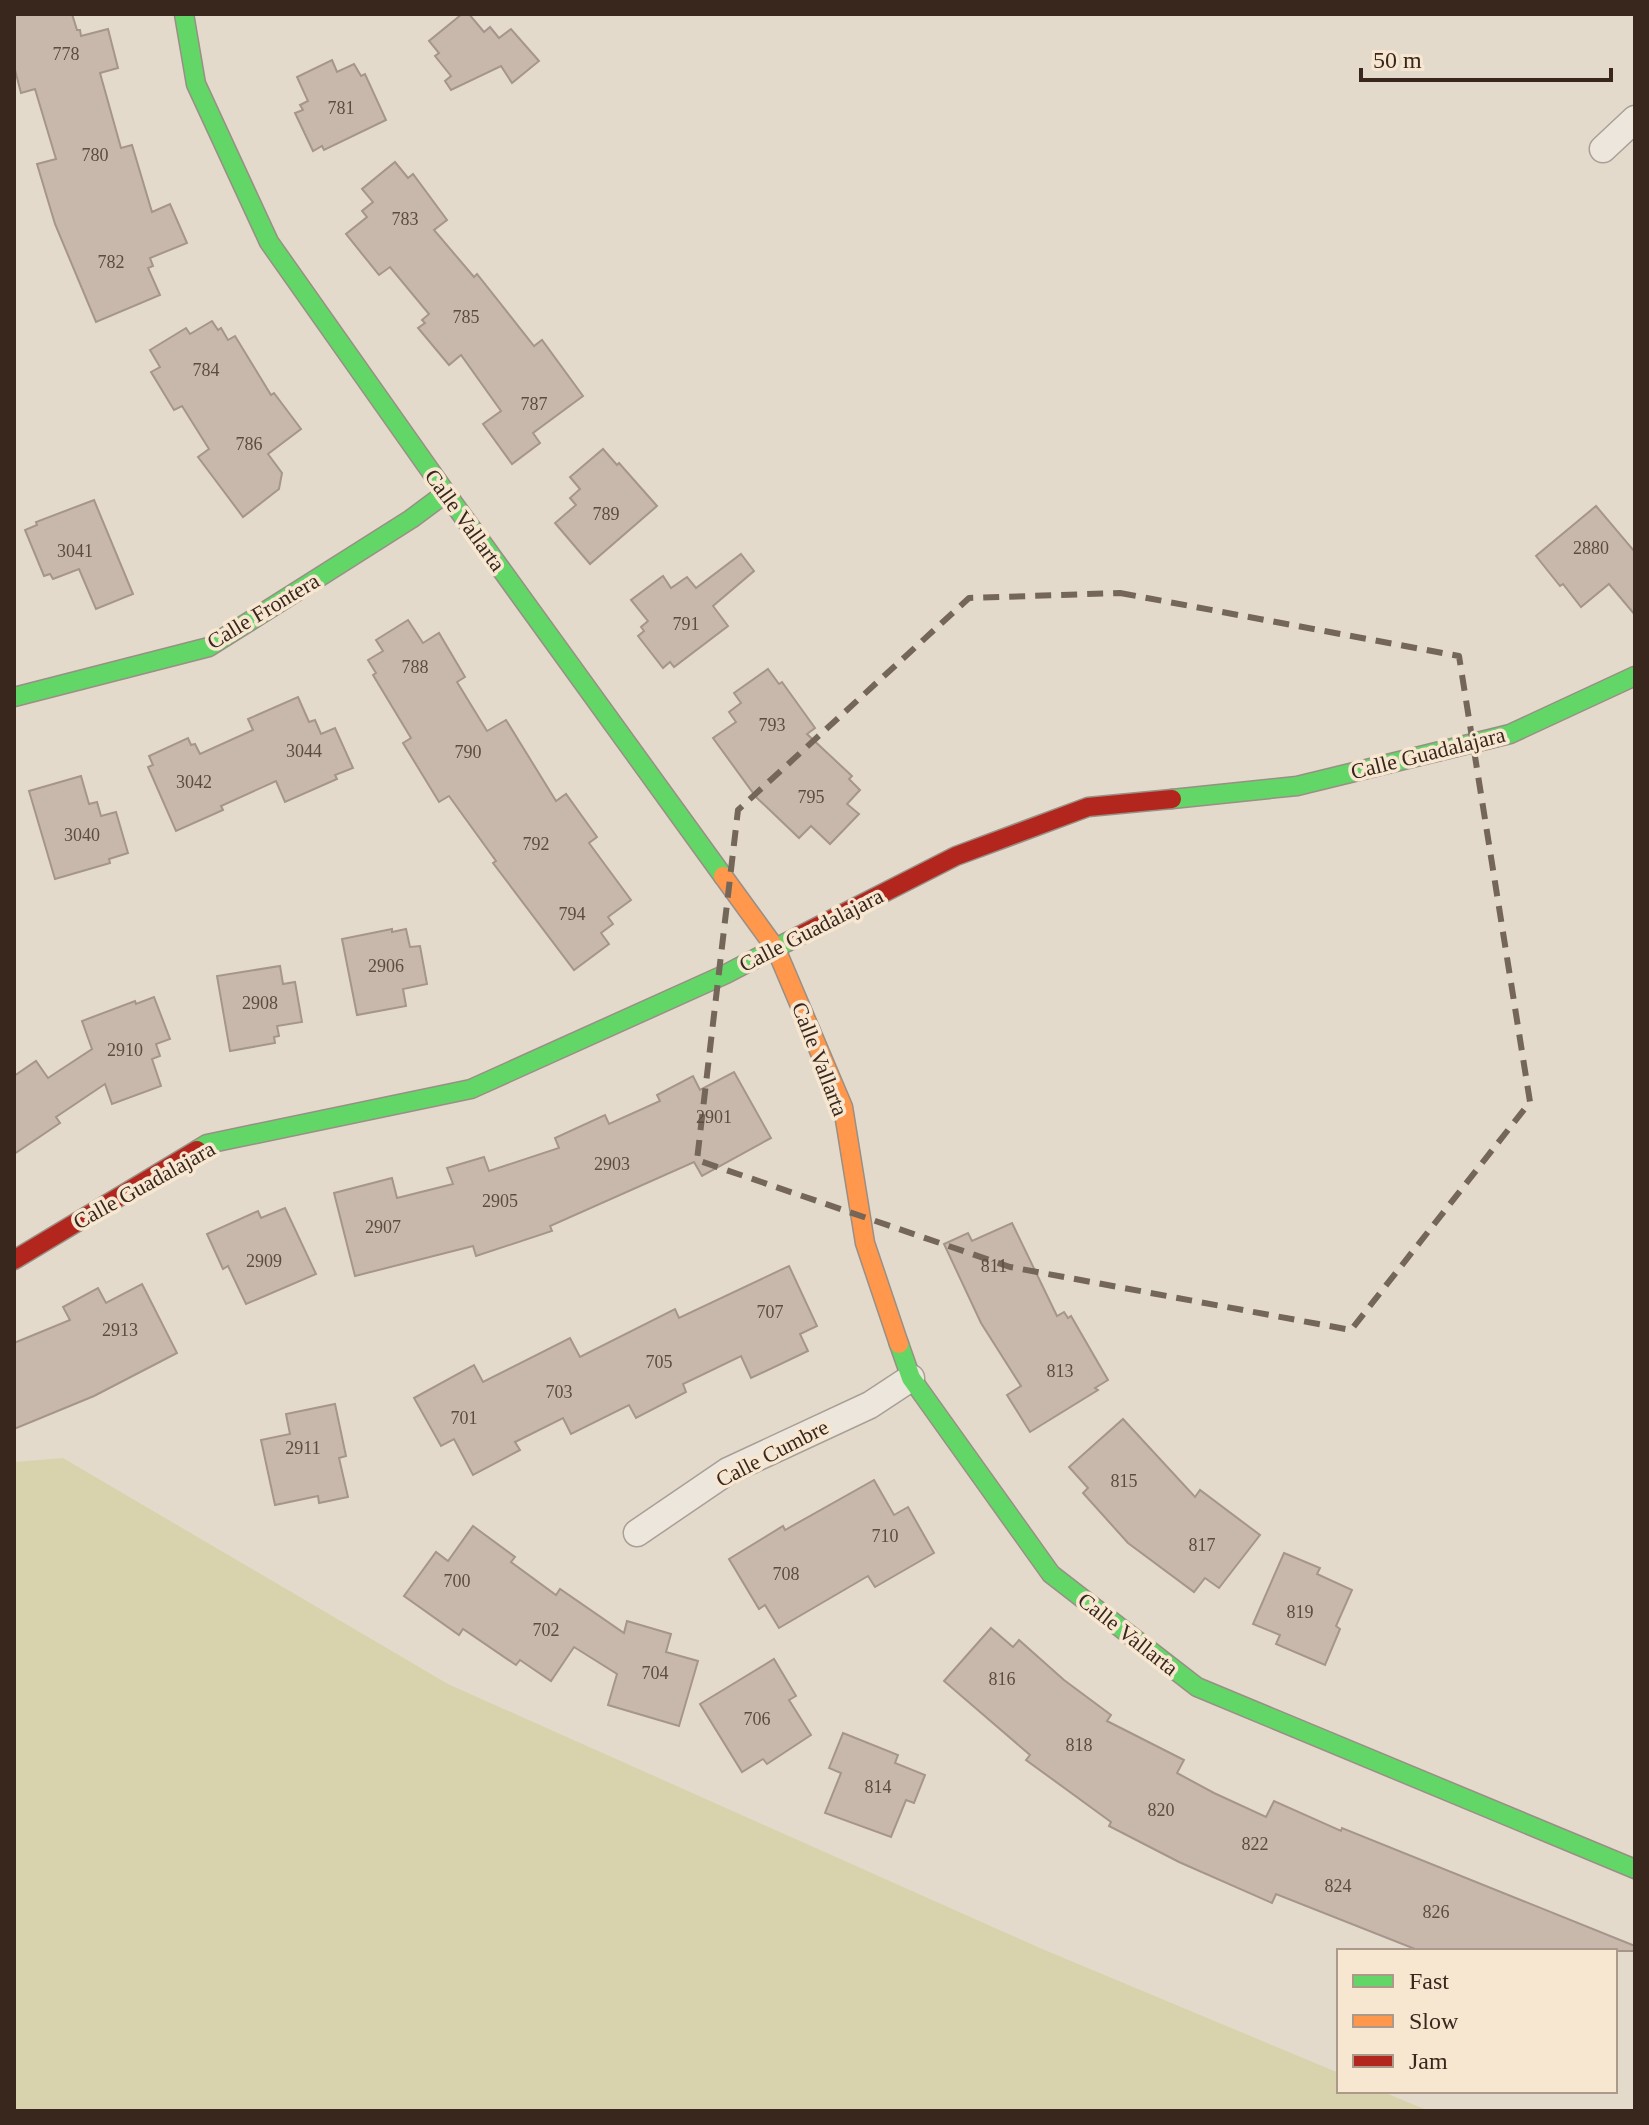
<svg xmlns="http://www.w3.org/2000/svg" width="1649" height="2125" viewBox="0 0 1649 2125" font-family="'Times New Roman',serif">
<style>
.green{fill:#d8d3ad}
.building{fill:#c8b8ac;stroke:#a5958b;stroke-width:2}
.lines{fill:none;stroke-linecap:round;stroke-linejoin:round}
.street-casing{stroke:#a99f95;stroke-width:29}
.fast-casing{stroke:#998f85;stroke-width:21}
.slow-casing{stroke:#998f85;stroke-width:21}
.jam-casing{stroke:#998f85;stroke-width:21}
.street{stroke:#ece6dd;stroke-width:26}
.fast{stroke:#63d668;stroke-width:18}
.slow{stroke:#ff974d;stroke-width:18}
.jam{stroke:#b3261e;stroke-width:18}
.marked{fill:none;stroke:#75665a;stroke-width:6;stroke-dasharray:16 10;stroke-linejoin:round}
.labels{text-anchor:middle;dominant-baseline:central;stroke-width:7;stroke-linejoin:round;paint-order:stroke}
.number-label{font-size:18px;fill:#5d4b41}
.street-label{font-size:22px;fill:#39271d;stroke:#f7e7d1}
</style>
<rect width="100%" height="100%" fill="#e4dacc"/>
<polygon class="green" points="63,1458 448,1684 1040,1948 1339,2073 1339,2091 1381,2091 1429,2111 14,2111 14,1462"/>
<g class="building">
<polygon points="14,14 72,14 77,30 80,30 81,36 108,29 118,68 100,73 121,148 132,145 152,212 170,204 187,243 150,258 153,266 148,268 160,295 96,322 55,224 37,164 56,159 35,89 21,93 14,66"/>
<polygon points="462,14 469,14 484,32 490,27 499,38 511,29 539,61 512,83 501,66 451,90 445,81 451,76 435,56 439,53 429,41"/>
<polygon points="332,60 337,72 354,64 361,76 365,74 386,120 324,150 322,146 313,151 295,113 303,110 300,105 308,101 297,77"/>
<polygon points="395,162 408,178 413,174 447,220 434,230 474,277 477,274 534,346 542,340 583,396 533,433 540,443 512,464 483,424 501,411 461,355 449,365 418,328 425,323 422,320 429,314 390,267 379,275 346,234 367,217 362,211 373,202 362,189"/>
<polygon points="212,321 218,330 221,328 228,340 235,336 271,395 274,393 301,429 268,454 282,473 279,489 243,517 198,457 209,449 182,406 174,410 151,372 160,367 150,350 186,328 190,334"/>
<polygon points="603,449 617,465 619,463 657,506 590,564 555,523 576,505 570,498 580,489 570,477"/>
<polygon points="94,500 133,594 96,609 79,569 53,579 50,574 44,576 25,530 37,525 36,522"/>
<polygon points="1596,506 1635,552 1635,615 1609,584 1581,607 1563,584 1560,586 1536,556"/>
<polygon points="741,554 754,571 713,606 728,626 674,667 670,662 663,668 638,636 644,631 641,627 648,621 631,600 663,576 671,588 687,577 696,588"/>
<polygon points="408,620 423,643 439,633 465,677 457,682 487,731 506,720 556,801 566,794 597,837 589,843 631,900 608,917 613,924 601,933 609,944 574,970 493,863 496,861 449,796 439,802 403,743 411,738 373,675 376,673 368,660 383,651 376,640"/>
<polygon points="768,669 779,684 782,682 815,728 807,734 852,776 849,779 860,790 847,804 859,814 830,844 811,826 799,838 756,797 713,738 736,722 729,712 741,703 734,693"/>
<polygon points="298,697 309,722 315,720 321,734 335,728 353,768 335,775 337,779 285,802 276,781 221,806 223,810 176,831 148,767 153,765 149,756 188,738 191,745 195,744 200,754 253,730 248,719"/>
<polygon points="81,776 89,804 97,802 101,816 116,812 128,853 109,859 110,863 55,879 29,791"/>
<polygon points="392,929 392,932 406,929 410,947 420,946 427,984 403,989 406,1006 357,1015 342,939"/>
<polygon points="280,966 283,984 295,982 302,1022 277,1026 279,1036 274,1037 275,1043 230,1051 217,976"/>
<polygon points="154,997 170,1039 156,1044 160,1056 152,1059 161,1086 112,1104 105,1084 56,1117 60,1123 14,1154 14,1076 36,1061 48,1078 92,1049 82,1021 135,1001 136,1004"/>
<polygon points="734,1072 771,1138 702,1176 694,1162 550,1226 552,1231 476,1256 473,1246 355,1276 334,1193 392,1178 397,1198 453,1184 447,1168 484,1157 489,1171 559,1148 555,1138 605,1115 609,1124 660,1101 657,1095 693,1076 700,1090"/>
<polygon points="285,1208 316,1274 246,1304 228,1266 223,1269 207,1234 258,1211 261,1218"/>
<polygon points="1012,1223 1057,1316 1064,1312 1068,1318 1071,1316 1108,1380 1095,1388 1098,1390 1030,1432 1007,1395 1021,1386 981,1323 944,1244 968,1233 972,1241"/>
<polygon points="789,1266 817,1326 800,1334 808,1351 751,1378 741,1356 683,1384 686,1392 636,1418 629,1405 571,1434 563,1418 515,1442 520,1450 473,1475 454,1439 441,1446 414,1398 474,1365 483,1382 570,1338 580,1357 675,1309 679,1318"/>
<polygon points="142,1284 177,1353 94,1396 14,1429 14,1343 70,1320 63,1307 98,1288 106,1303"/>
<polygon points="335,1404 346,1456 339,1458 348,1497 319,1503 318,1496 275,1505 261,1440 290,1434 286,1414"/>
<polygon points="1123,1419 1195,1497 1200,1490 1260,1535 1219,1588 1205,1578 1194,1592 1128,1543 1083,1493 1088,1488 1069,1467"/>
<polygon points="874,1480 894,1515 908,1507 934,1553 875,1587 868,1576 779,1628 765,1605 759,1609 729,1559 783,1526 785,1530"/>
<polygon points="473,1526 515,1557 511,1562 556,1595 560,1589 624,1633 627,1621 671,1634 666,1652 698,1661 679,1726 608,1705 617,1674 574,1647 551,1681 520,1660 516,1665 463,1629 459,1635 404,1596 436,1552 448,1561"/>
<polygon points="1284,1553 1320,1568 1317,1574 1352,1590 1336,1626 1340,1629 1325,1665 1276,1644 1280,1635 1253,1624"/>
<polygon points="991,1628 1013,1647 1019,1640 1064,1680 1111,1715 1107,1721 1184,1760 1177,1773 1214,1793 1266,1817 1274,1801 1341,1831 1342,1828 1635,1946 1635,1951 1420,1951 1276,1894 1272,1903 1179,1862 1109,1826 1111,1822 1026,1760 1030,1755 944,1681"/>
<polygon points="774,1659 796,1696 789,1700 811,1735 767,1764 763,1759 742,1772 700,1704"/>
<polygon points="843,1733 898,1755 895,1763 925,1775 914,1803 906,1800 891,1837 825,1813 841,1773 829,1768"/>
</g>
<g class="lines">
<defs>
<g id="street">
<polyline points="1603,149 1635,119"/>
<polyline points="637,1533 728,1471 870,1405 911,1378"/>
</g>
<g id="fast">
<polyline points="184,14 196,84 269,242 446,493 723,876"/>
<polyline points="14,697 209,647 411,519 446,493"/>
<polyline points="1172,799 1297,786 1510,734 1635,676"/>
<polyline points="197,1150 207,1144 471,1089 726,974 793,939"/>
<polyline points="899,1344 911,1378 1051,1574 1197,1687 1635,1869"/>
</g>
<polyline id="slow" points="723,876 776,949 843,1107 865,1243 899,1344"/>
<g id="jam">
<polyline points="793,939 956,856 1088,807 1172,799"/>
<polyline points="14,1260 197,1150"/>
</g>
</defs>
<use href="#street" class="street-casing"/>
<use href="#fast" class="fast-casing"/>
<use href="#slow" class="slow-casing"/>
<use href="#jam" class="jam-casing"/>
<use href="#street" class="street"/>
<use href="#fast" class="fast"/>
<use href="#slow" class="slow"/>
<use href="#jam" class="jam"/>
</g>
<path class="marked" d="M1120,593L1459,656L1530,1102L1351,1330L1010,1267L697,1160L738,810L969,598Z"/>
<g class="labels">
<g class="number-label">
<text x="66" y="54">778</text>
<text x="341" y="108">781</text>
<text x="95" y="155">780</text>
<text x="405" y="219">783</text>
<text x="111" y="262">782</text>
<text x="466" y="317">785</text>
<text x="206" y="370">784</text>
<text x="534" y="404">787</text>
<text x="249" y="444">786</text>
<text x="606" y="514">789</text>
<text x="1591" y="548">2880</text>
<text x="75" y="551">3041</text>
<text x="686" y="624">791</text>
<text x="415" y="667">788</text>
<text x="772" y="725">793</text>
<text x="304" y="751">3044</text>
<text x="468" y="752">790</text>
<text x="194" y="782">3042</text>
<text x="811" y="797">795</text>
<text x="82" y="835">3040</text>
<text x="536" y="844">792</text>
<text x="572" y="914">794</text>
<text x="386" y="966">2906</text>
<text x="260" y="1003">2908</text>
<text x="125" y="1050">2910</text>
<text x="714" y="1117">2901</text>
<text x="612" y="1164">2903</text>
<text x="500" y="1201">2905</text>
<text x="383" y="1227">2907</text>
<text x="264" y="1261">2909</text>
<text x="994" y="1266">811</text>
<text x="770" y="1312">707</text>
<text x="120" y="1330">2913</text>
<text x="659" y="1362">705</text>
<text x="1060" y="1371">813</text>
<text x="559" y="1392">703</text>
<text x="464" y="1418">701</text>
<text x="303" y="1448">2911</text>
<text x="1124" y="1481">815</text>
<text x="885" y="1536">710</text>
<text x="1202" y="1545">817</text>
<text x="786" y="1574">708</text>
<text x="457" y="1581">700</text>
<text x="1300" y="1612">819</text>
<text x="546" y="1630">702</text>
<text x="655" y="1673">704</text>
<text x="1002" y="1679">816</text>
<text x="757" y="1719">706</text>
<text x="1079" y="1745">818</text>
<text x="878" y="1787">814</text>
<text x="1161" y="1810">820</text>
<text x="1255" y="1844">822</text>
<text x="1338" y="1886">824</text>
<text x="1436" y="1912">826</text>
</g>
<g class="street-label">
<text transform="translate(465 520) rotate(54)">Calle Vallarta</text>
<text transform="translate(263 611) rotate(-31)">Calle Frontera</text>
<text transform="translate(1428 753) rotate(-14)">Calle Guadalajara</text>
<text transform="translate(811 930) rotate(-27)">Calle Guadalajara</text>
<text transform="translate(820 1059) rotate(69)">Calle Vallarta</text>
<text transform="translate(144 1185) rotate(-29)">Calle Guadalajara</text>
<text transform="translate(772 1453) rotate(-27)">Calle Cumbre</text>
<text transform="translate(1128 1634) rotate(38)">Calle Vallarta</text>
</g>
</g>
<rect width="1649" height="2125" fill="none" stroke="#39271d" stroke-width="32"/>
<rect x="1337" y="1949" width="280" height="144" fill="#f7e7d1" stroke="#ab9a89" stroke-width="2"/>
<rect x="1353" y="1975" width="40" height="12" fill="#63d668" stroke="#ab9a89" stroke-width="2"/>
<text x="1409" y="1989" font-size="24" fill="#39271d">Fast</text>
<rect x="1353" y="2015" width="40" height="12" fill="#ff974d" stroke="#ab9a89" stroke-width="2"/>
<text x="1409" y="2029" font-size="24" fill="#39271d">Slow</text>
<rect x="1353" y="2055" width="40" height="12" fill="#b3261e" stroke="#ab9a89" stroke-width="2"/>
<text x="1409" y="2069" font-size="24" fill="#39271d">Jam</text>
<path d="M1361 68v12h250v-12" fill="none" stroke="#39271d" stroke-width="4"/>
<text x="1373" y="68" font-size="24" fill="#39271d" stroke="#f7e7d1" stroke-width="6" paint-order="stroke">50 m</text>
</svg>
